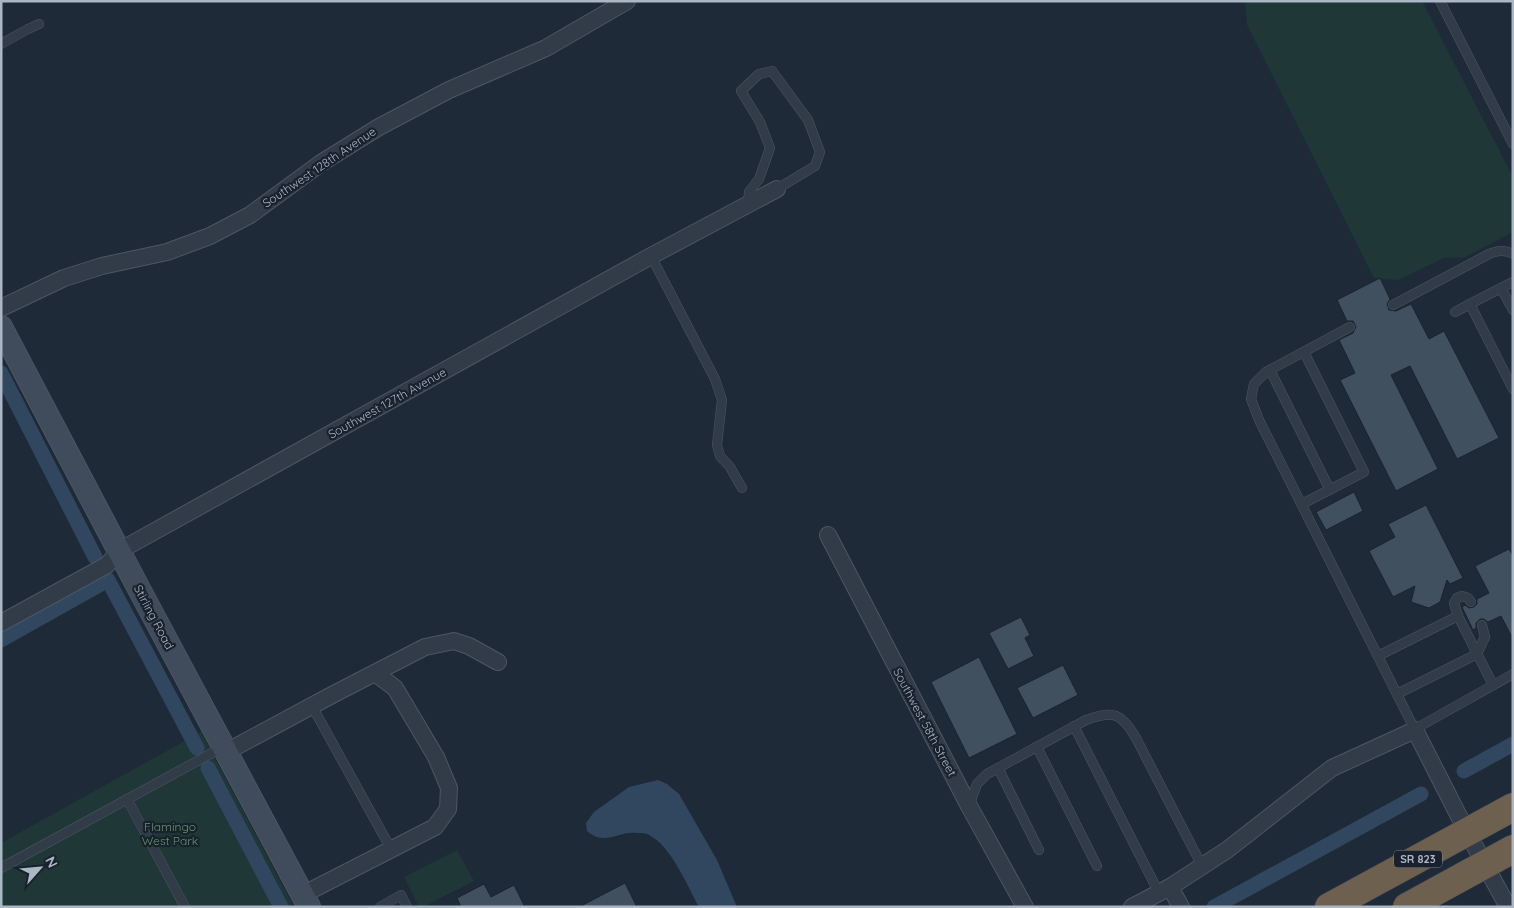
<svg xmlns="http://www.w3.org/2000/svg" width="1514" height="908" viewBox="0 0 1514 908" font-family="Quicksand,sans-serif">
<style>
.green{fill:#203738}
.water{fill:#31475f}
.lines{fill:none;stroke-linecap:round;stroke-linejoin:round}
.canal{stroke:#31475f;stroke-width:15}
.building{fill:#41505f;stroke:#1a232e}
.lane-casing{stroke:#4d5763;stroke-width:10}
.street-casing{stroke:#4d5763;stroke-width:18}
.secondary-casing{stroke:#4d5763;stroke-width:24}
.highway-casing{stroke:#3a444f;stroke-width:29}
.lane{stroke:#323c48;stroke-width:9}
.street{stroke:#323c48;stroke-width:16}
.secondary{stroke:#404b5b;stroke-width:22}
.highway{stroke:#6e604f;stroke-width:28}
.labels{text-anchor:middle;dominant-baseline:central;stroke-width:4.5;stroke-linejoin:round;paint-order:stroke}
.shield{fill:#18212c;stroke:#808a97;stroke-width:1}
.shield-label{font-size:11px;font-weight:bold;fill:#acb7c5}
.street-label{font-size:12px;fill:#acb7c5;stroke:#18212c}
.park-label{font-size:12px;fill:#63966c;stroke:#18212c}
</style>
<rect width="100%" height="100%" fill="#1e2a37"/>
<g class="green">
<polygon points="1245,1 1422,1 1513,177 1513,232 1465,257 1444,258 1398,280 1374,278 1247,25"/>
<polygon points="201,732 294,907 1,907 1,843"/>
<polygon points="457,850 474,881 423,907 419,907 404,877"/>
</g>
<path class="water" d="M658,780L667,784L679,794L717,860L737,907H699C687,885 671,846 649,835C646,833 641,833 638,833C618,830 605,847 587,831L586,823L594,812L629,787Z"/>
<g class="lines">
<g class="canal">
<polyline points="1,373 95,557"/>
<polyline points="1,640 108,580 197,748"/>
<polyline points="208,768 281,907"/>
<polyline points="1464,771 1513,744"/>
<polyline points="1214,907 1421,794"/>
</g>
</g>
<g class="building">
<polygon points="1380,278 1390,299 1387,304 1389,310 1396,311 1411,304 1429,339 1444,331 1499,438 1457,459 1410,366 1391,375 1438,469 1396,491 1340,380 1355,373 1339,340 1353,333 1356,327 1353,321 1347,321 1337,300"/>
<polygon points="1354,492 1363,511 1326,530 1316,512"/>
<polygon points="1426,505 1463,578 1450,584 1447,580 1440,602 1429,608 1411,602 1415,586 1393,597 1369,551 1395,537 1388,524"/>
<polygon points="1509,549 1513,556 1513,639 1501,616 1488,622 1484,619 1480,619 1476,623 1476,628 1473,630 1462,607 1465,605 1469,608 1474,607 1477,604 1477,599 1489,593 1475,566"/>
<polygon points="1021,617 1030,635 1025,638 1034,656 1008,669 989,633"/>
<polygon points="979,657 1017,734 969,758 931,682"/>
<polygon points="1063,665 1078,695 1033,718 1017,688"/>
<polygon points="625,883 637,907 579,907"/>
<polygon points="484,884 491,897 514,885 525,907 461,907 457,898"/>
</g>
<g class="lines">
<defs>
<g id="lane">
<polyline points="1440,1 1513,144"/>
<polyline points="1,44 28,29 39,24"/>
<polyline points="748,205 749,192 759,179 770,148 760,122 741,91 759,74 772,71 808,120 820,152 815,166 777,189"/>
<polyline points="651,256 715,379 722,400 717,445 720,456 730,467 742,488"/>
<polyline points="1501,288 1513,282"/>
<path d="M1393,305L1489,254C1497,251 1504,249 1513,254"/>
<polyline points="1513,310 1501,288 1470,304 1513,389"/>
<polyline points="1455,312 1470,304"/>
<polyline points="1350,327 1266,372 1254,384 1251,399 1259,420 1415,730"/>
<polyline points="1270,370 1330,490"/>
<polyline points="1302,504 1364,472 1304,352"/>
<polyline points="1458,616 1454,603 1457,598 1462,596 1468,598 1471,602"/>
<polyline points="1378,656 1458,616 1493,685"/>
<polyline points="1397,694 1477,654 1485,637 1482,625"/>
<polyline points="312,706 391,849"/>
<polyline points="1074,726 1159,893"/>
<polyline points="1415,729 1513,674"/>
<polyline points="1037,747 1097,866"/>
<polyline points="998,768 1039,850"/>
<polyline points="127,799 185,907"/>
<path d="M969,806L977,784L987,774L1086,720C1114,710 1121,713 1136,738L1202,866"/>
<polyline points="1,868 223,747"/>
<polyline points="380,907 401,895 407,907"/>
</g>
<g id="street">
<polyline points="1,308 64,278 102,266 167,252 210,236 250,215 321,163 379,127 449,90 546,48 627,1"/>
<polyline points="828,535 969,806 1025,907"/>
<polyline points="1,623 107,565 119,551 651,256 777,189"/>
<polyline points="226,752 332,695 425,647 454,641 469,646 498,662"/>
<polyline points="1170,887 1181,907"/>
<polyline points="302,895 435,827 448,809 449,788 436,757 395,688 375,673"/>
<polyline points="1132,907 1170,887 1227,850 1332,768 1415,730 1467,832 1508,907"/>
</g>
<polyline id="secondary" points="1,327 139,589 309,907"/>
<g id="highway">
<polyline points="1329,907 1513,807"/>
<polyline points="1407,907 1513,849"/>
</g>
</defs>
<use href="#lane" class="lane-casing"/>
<use href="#street" class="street-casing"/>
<use href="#secondary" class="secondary-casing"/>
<use href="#highway" class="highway-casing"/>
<use href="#lane" class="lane"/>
<use href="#street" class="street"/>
<use href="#secondary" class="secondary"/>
<use href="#highway" class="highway"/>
</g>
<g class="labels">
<rect class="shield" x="1394" y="850.5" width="48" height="17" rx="4"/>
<g class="shield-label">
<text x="1418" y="859">SR 823</text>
</g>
<g class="street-label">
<text transform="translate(319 167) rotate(-34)">Southwest 128th Avenue</text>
<text transform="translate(387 403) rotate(-29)">Southwest 127th Avenue</text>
<text transform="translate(154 617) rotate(62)">Stirling Road</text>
<text transform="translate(925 722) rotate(62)">Southwest 58th Street</text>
</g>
<g class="park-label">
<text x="170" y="826">Flamingo<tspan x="170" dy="14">West Park</tspan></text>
</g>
</g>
<rect width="1514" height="908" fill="none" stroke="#acb7c5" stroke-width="5"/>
<g transform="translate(40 868) rotate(63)" stroke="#18212c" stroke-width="4" paint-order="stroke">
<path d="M0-4L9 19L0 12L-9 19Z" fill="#acb7c5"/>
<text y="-8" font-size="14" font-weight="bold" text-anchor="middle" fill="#acb7c5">N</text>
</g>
</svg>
